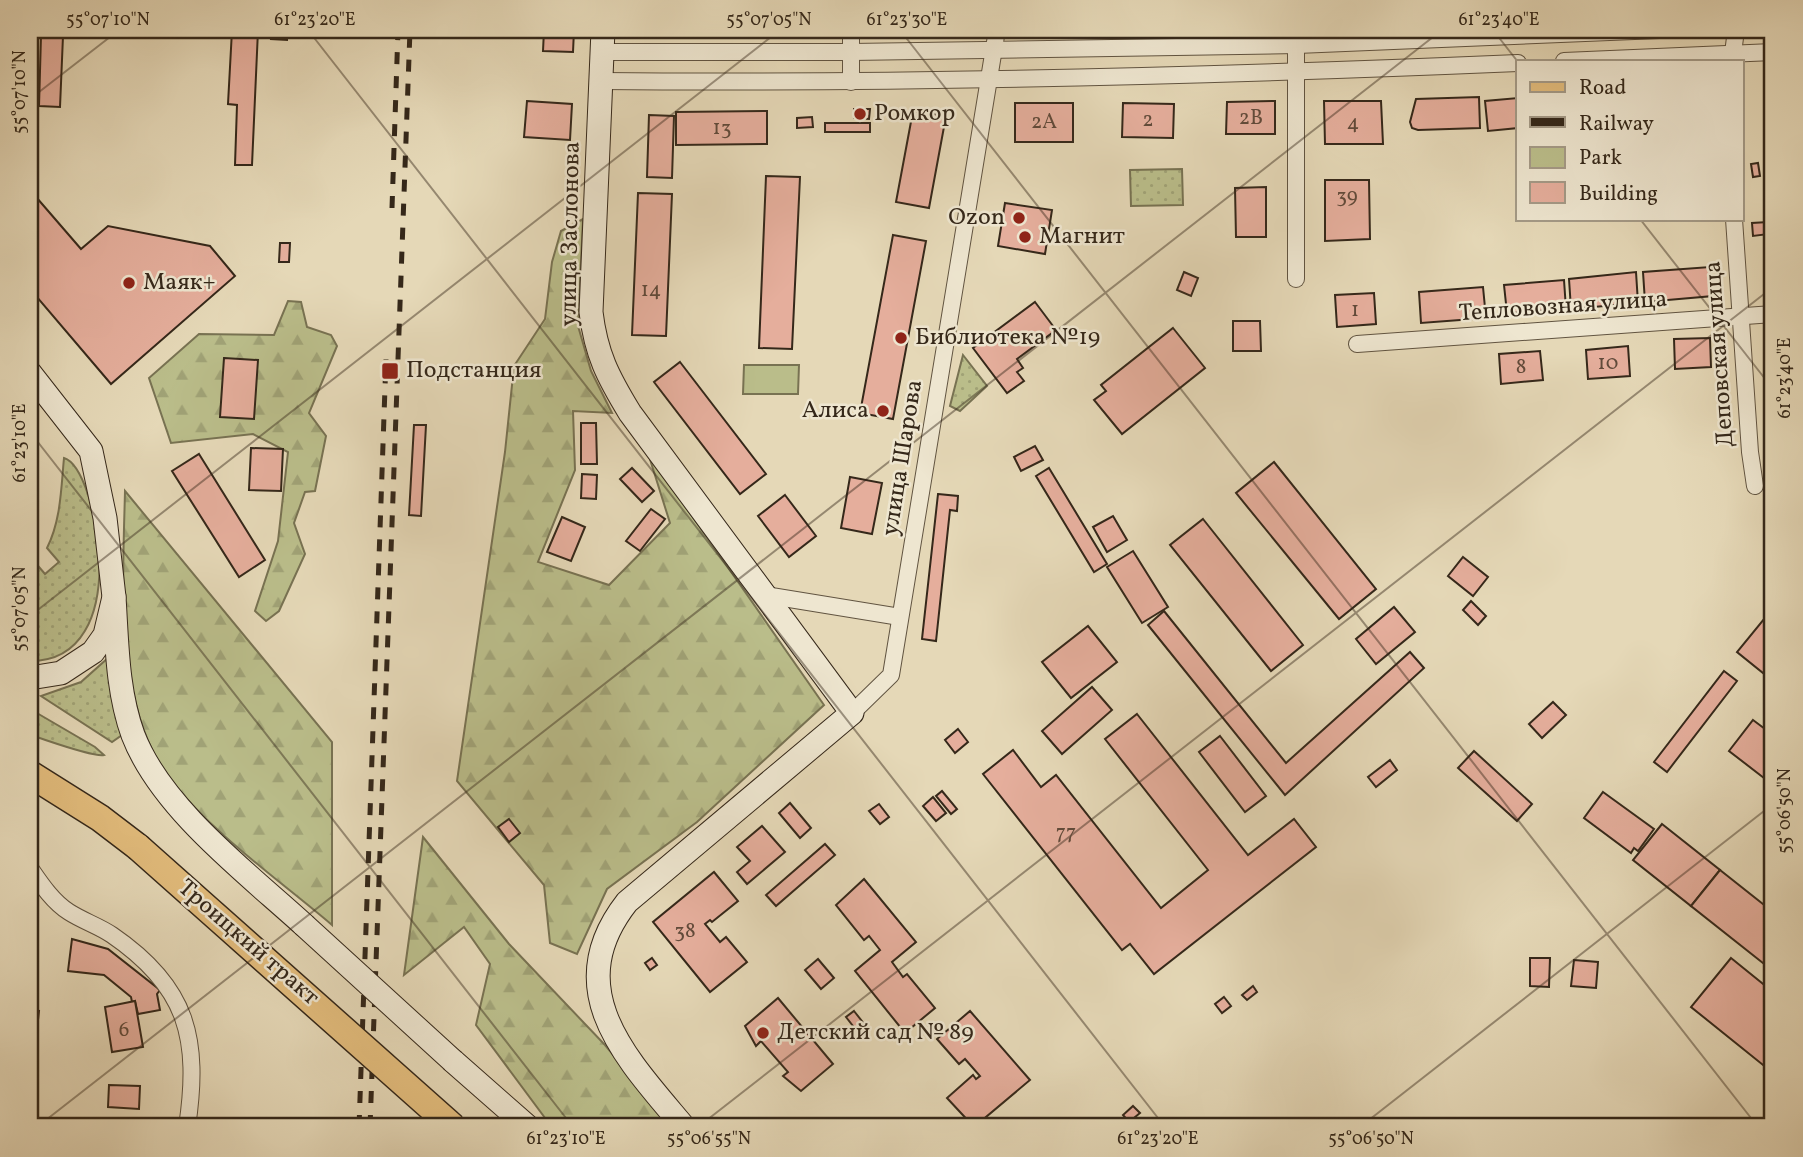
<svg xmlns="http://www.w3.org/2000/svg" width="1803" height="1157" viewBox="0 0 1803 1157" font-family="Vollkorn,serif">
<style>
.green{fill:url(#green-dots);stroke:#787252;stroke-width:2}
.forest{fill:url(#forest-firs);stroke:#787252;stroke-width:2}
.pitch{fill:#babd8a;stroke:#787252;stroke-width:2}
.building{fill:#e5ae9c;stroke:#35281a;stroke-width:2}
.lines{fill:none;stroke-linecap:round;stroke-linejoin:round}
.street-casing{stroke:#615441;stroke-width:18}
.secondary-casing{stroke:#35281a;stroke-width:25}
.primary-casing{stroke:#35281a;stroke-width:29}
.street{stroke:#eee6d0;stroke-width:16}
.secondary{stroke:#eee6d0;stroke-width:23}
.primary{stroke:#e2bc7c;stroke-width:26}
.rail{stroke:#35281a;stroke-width:5;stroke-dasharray:12 12;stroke-linecap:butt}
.secondary-bridge-casing{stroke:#35281a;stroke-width:25;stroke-linecap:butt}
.primary-bridge-casing{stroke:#35281a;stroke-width:29;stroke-linecap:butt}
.secondary-bridge{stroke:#eee6d0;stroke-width:23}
.primary-bridge{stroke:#e2bc7c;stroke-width:26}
.ticks{fill:none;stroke:#35281a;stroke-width:2;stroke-opacity:0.45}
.poi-dot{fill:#8f2418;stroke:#eee6d0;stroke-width:2.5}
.labels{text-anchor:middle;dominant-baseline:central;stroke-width:5;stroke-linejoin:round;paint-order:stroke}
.number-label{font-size:21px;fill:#614a3a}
.poi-label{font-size:24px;fill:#35281a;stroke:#eee6d0;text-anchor:start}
.street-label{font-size:24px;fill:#35281a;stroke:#eee6d0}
.neatline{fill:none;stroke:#35281a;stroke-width:2.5}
.ticks-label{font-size:18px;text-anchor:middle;fill:#35281a}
</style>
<defs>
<pattern id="green-dots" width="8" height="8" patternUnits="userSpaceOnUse" patternTransform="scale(1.75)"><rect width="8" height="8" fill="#babd8a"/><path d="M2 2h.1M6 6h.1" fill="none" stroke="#a0a276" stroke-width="1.8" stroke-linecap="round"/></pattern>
<pattern id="forest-firs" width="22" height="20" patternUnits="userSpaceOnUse" patternTransform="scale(1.75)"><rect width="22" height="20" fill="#babd8a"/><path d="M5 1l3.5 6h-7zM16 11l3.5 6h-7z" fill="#a0a276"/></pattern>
</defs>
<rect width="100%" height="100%" fill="#e5d8b7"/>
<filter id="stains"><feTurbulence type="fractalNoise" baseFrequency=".00286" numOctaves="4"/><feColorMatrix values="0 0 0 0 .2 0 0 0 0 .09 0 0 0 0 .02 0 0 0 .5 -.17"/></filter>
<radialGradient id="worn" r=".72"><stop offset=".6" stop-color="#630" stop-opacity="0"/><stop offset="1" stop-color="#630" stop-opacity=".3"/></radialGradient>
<g class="green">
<polygon points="1182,169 1183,205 1131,206 1130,170"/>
<polygon points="963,355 987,386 960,411 950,406"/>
<path d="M64,458C98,468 136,662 30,661V575L39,567L45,574L59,562L47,548C61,520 61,489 64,458Z"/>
<polygon points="108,658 122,735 112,742 41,696 81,682"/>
<path d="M30,709L95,747L104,755C94,758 44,739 30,735Z"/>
</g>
<g class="forest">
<polygon points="583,219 578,326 591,371 612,413 573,411 575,470 538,562 609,585 670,523 648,453 824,705 697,822 607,889 577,954 550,943 544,885 457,781 505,452 514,366 545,319 552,262 561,231"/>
<polygon points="288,301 301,302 307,327 331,335 337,346 309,413 326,436 315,491 305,492 294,523 305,554 279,611 266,621 255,611 278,541 288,452 253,434 171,443 149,378 199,334 274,335"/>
<path d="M125,491L332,742V925C278,879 214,835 170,779C114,707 123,578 125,491Z"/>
<polygon points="423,837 509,944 605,1045 673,1127 551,1126 476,1025 490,964 464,927 404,975"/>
</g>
<polygon class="pitch" points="744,365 799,365 798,394 743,394"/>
<g class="building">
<polygon points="226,30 258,30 252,165 235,165 237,105 228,104 232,30"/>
<polygon points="272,30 287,30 287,40 271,39"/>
<polygon points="544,30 574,30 573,52 543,51"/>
<polygon points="648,30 680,30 680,35 648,34"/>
<polygon points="680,30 769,30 768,37 680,35"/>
<polygon points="865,30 904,30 904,33 865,32"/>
<polygon points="41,36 63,36 60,107 39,106"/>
<polygon points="1479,97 1480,128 1418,130 1412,128 1410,122 1416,99"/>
<polygon points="1518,98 1518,128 1488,131 1485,101"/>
<polygon points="527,101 572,104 570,140 524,137"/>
<polygon points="1275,101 1275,134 1226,134 1227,102"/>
<polygon points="1324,101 1381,101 1383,144 1325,144"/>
<rect x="1015" y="103" width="58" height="39"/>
<polygon points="1123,103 1174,104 1173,138 1122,137"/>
<polygon points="854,109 870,109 869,119 854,118"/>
<polygon points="767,111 767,144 676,145 676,112"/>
<polygon points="913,111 946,116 929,208 896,202"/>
<polygon points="649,115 674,116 672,178 647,177"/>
<polygon points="812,117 813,127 797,128 797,118"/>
<rect x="825" y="123" width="45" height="9"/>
<polygon points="1758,163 1760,176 1753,177 1751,164"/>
<polygon points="766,176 800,177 792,349 759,348"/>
<polygon points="1325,180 1369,180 1370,239 1325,241"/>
<polygon points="1266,187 1266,237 1236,237 1235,188"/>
<polygon points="30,190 81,249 108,226 210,246 235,276 111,384 30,289"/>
<polygon points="638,193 672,194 666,336 632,335"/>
<polygon points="1005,203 1052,210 1045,254 998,246"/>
<polygon points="1768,222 1769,234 1753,236 1752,223"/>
<polygon points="893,235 926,241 893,419 860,413"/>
<polygon points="280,243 290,243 289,262 279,262"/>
<polygon points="1710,267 1713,296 1645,302 1643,272"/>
<polygon points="1184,272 1198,278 1191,296 1177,290"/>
<polygon points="1636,272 1638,303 1571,309 1569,279"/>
<polygon points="1564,280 1566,309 1507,313 1504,285"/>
<polygon points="1483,287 1486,318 1421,323 1419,292"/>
<polygon points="1374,293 1376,324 1337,327 1335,295"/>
<polygon points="1035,302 1056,330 1017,359 1023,368 1017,372 1024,381 1007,393 973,348"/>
<polygon points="1233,321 1260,321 1261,351 1233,351"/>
<polygon points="1173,328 1205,368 1122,434 1094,400 1106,391 1101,385"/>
<polygon points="1710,338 1711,367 1675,369 1674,339"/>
<polygon points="1628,346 1630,376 1588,379 1586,350"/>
<polygon points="1540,351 1543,380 1501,384 1499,354"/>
<polygon points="224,358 258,360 254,419 220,417"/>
<polygon points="680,362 766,474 740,494 654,382"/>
<polygon points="581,423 596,423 597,464 581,464"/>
<polygon points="414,425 426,425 421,516 409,515"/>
<polygon points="1035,446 1043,460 1021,471 1014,457"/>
<polygon points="251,448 283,449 281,491 249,490"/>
<polygon points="199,454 265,560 239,577 172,471"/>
<polygon points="1274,462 1376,589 1339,619 1236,493"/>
<polygon points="632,468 654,491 642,502 620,479"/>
<polygon points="1049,468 1107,564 1094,572 1036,476"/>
<polygon points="582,474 597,475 596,499 581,498"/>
<polygon points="850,477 882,483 872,534 841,528"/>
<polygon points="938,494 958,496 957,511 950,510 936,641 922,639"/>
<polygon points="785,495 816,536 789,557 758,516"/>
<polygon points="651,509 665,519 640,551 626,541"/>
<polygon points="1113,516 1127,540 1107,552 1093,527"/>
<polygon points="562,517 585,527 571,561 547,552"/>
<polygon points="1203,519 1303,645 1271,671 1170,545"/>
<polygon points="1133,551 1168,607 1142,623 1107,567"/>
<polygon points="1463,557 1488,577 1473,596 1448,576"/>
<polygon points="1471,601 1486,616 1478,625 1463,610"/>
<polygon points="1394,607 1415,632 1376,664 1356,639"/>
<polygon points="1773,608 1773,671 1768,677 1737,652"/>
<polygon points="1164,611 1286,763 1410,652 1424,668 1285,795 1148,625"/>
<polygon points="1088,626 1117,662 1071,698 1042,662"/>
<polygon points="1724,671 1737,681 1667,772 1654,762"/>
<polygon points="1092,687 1112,710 1062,754 1042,731"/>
<polygon points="1553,702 1566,715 1542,738 1529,724"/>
<polygon points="1137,714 1248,855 1294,819 1316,847 1154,974 1130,944 1122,950 983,774 1013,750 1041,787 1056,775 1161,908 1208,870 1105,739"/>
<polygon points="1753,720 1773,735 1773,785 1729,751"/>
<polygon points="958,729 968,742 955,753 945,740"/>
<polygon points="1220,736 1266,796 1245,812 1199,752"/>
<polygon points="1474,751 1532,804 1517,821 1458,768"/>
<polygon points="1390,760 1397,770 1376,787 1368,777"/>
<polygon points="942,791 957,809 951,814 936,796"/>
<polygon points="1603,792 1654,829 1638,851 1634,848 1631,853 1584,818"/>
<polygon points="933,797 946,813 936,821 923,806"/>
<polygon points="790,803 811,828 800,838 779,813"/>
<polygon points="879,804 889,817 880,824 869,811"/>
<polygon points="509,819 520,833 509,842 498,827"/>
<polygon points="1662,824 1720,870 1691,906 1633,860"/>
<polygon points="762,826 785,852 747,884 737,872 750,861 737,847"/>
<polygon points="825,844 835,855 776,906 766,895"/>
<polygon points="1720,870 1773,912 1773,971 1691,906"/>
<polygon points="714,872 738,901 712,922 710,920 705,924 720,942 726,937 747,962 710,992 653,922"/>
<polygon points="864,879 916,942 892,962 903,977 907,974 935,1008 905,1033 855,971 880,950 869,936 864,940 836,905"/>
<polygon points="72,939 108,949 160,990 157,994 160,1010 138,1014 135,1001 132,1002 131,997 104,975 68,971"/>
<polygon points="652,958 657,965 650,970 645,963"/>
<polygon points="1530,958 1550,958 1549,987 1530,986"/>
<polygon points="1731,958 1773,992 1773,1073 1691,1007"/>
<polygon points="818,959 834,978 821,989 805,970"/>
<polygon points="1574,960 1598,962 1596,988 1571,986"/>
<polygon points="1253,986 1257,992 1247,1000 1242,995"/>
<polygon points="1224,997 1231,1006 1222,1013 1215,1004"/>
<polygon points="778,998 833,1064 801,1091 783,1076 788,1072 761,1041 756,1046 745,1026"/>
<polygon points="135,1001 143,1047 112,1052 105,1007"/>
<polygon points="30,1010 39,1011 35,1046 30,1045"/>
<polygon points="854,1011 865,1025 857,1031 846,1017"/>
<polygon points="970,1011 1030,1080 974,1127 947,1098 973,1075 976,1079 980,1076 965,1059 959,1064 937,1039"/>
<polygon points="109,1085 140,1086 139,1109 108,1107"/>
<polygon points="1133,1106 1140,1113 1129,1122 1123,1115"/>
</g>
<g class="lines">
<defs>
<g id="street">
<polyline points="602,52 851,52 1297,45 1659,30"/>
<polyline points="1564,61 1773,52"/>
<polyline points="1732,61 1736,30"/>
<path d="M601,81C907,84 1212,76 1518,63"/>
<polyline points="851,82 851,30"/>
<polyline points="1734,219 1750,452 1755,486"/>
<polyline points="1296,279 1296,30"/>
<polyline points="1357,344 1773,314"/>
<polyline points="765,595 900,617"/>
<polyline points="852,713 891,675 997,30"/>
<path d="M30,868C41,884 53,902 69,912C83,921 99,926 112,935C188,987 200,1039 187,1127"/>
</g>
<g id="secondary">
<path d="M603,30L591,312C596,354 608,377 630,413L852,713L627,902C558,990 627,1059 684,1127"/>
<polyline points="30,373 91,451 105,518 114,597 105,635 93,652 61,673 30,678"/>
<path d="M114,597C117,643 117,691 133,735C161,808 247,873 304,925"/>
<polyline points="453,1061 528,1127"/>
</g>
<polyline id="primary" points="30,774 100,818 138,847"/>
</defs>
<use href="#street" class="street-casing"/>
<use href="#secondary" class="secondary-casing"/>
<use href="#primary" class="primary-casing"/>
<use href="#street" class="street"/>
<use href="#secondary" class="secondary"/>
<use href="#primary" class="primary"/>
<g class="rail">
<polyline points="392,208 398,30"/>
<polyline points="359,1127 386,359"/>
<polyline points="370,1127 410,30"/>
</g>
<defs>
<polyline id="secondary-bridge" points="304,925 453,1061"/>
<polyline id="primary-bridge" points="138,847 453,1127"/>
</defs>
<use href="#secondary-bridge" class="secondary-bridge-casing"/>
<use href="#primary-bridge" class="primary-bridge-casing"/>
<use href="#secondary-bridge" class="secondary-bridge"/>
<use href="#primary-bridge" class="primary-bridge"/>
</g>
<path class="ticks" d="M308,30L1165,1127M900,30L1758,1127M1493,30L1518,62M30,99L119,30M1640,219L1773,389M30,432L573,1127M30,616L780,30M37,1127L1442,30M698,1127L1773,287M1360,1127L1773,804"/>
<g class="poi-dot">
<circle cx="860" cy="114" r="7"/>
<circle cx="1019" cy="218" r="7"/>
<circle cx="1025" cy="237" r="7"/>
<circle cx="129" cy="283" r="7"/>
<circle cx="901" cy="338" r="7"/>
<rect x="381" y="362" width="18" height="18" rx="3.5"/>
<circle cx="883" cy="411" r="7"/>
<circle cx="763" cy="1033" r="7"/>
</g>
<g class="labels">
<g class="number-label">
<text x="1251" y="118">2В</text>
<text x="1148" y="120">2</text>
<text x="1044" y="122">2А</text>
<text x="1353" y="123">4</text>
<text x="722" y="128">13</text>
<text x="1347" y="196">39</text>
<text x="651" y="290">14</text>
<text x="1355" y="310">1</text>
<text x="1608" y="363">10</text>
<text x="1521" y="367">8</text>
<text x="1066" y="833">77</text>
<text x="685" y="931">38</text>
<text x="124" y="1030">6</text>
</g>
<g class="poi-label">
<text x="874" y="114">Ромкор</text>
<text x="1005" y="218" text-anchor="end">Ozon</text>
<text x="1039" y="237">Магнит</text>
<text x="143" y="283">Маяк+</text>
<text x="915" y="338">Библиотека №19</text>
<text x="406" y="371">Подстанция</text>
<text x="869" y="411" text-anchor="end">Алиса</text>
<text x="777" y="1033">Детский сад № 89</text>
</g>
<g class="street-label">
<text transform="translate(571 234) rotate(-89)">улица Заслонова</text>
<text transform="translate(1563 307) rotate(-4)">Тепловозная улица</text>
<text transform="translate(1720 354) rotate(-94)">Деповская улица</text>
<text transform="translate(903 458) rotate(-81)">улица Шарова</text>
<text transform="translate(248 943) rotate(41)">Троицкий тракт</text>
</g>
</g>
<rect width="1803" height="1157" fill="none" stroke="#e5d8b7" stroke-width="77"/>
<rect x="1516" y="60" width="228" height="161" fill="#eee6d0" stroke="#a49a87" stroke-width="2"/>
<rect x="1530" y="82" width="35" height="10" fill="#e2bc7c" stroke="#a49a87" stroke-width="2"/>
<text x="1579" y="94" font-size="21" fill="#35281a">Road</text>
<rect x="1530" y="117" width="35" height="10" fill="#35281a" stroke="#a49a87" stroke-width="2"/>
<text x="1579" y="130" font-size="21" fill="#35281a">Railway</text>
<rect x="1530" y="147" width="35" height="21" fill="#babd8a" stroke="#a49a87" stroke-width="2"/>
<text x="1579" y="164" font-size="21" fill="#35281a">Park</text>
<rect x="1530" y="182" width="35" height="21" fill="#e5ae9c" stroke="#a49a87" stroke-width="2"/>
<text x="1579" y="200" font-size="21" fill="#35281a">Building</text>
<rect x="38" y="38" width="1726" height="1080" class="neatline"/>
<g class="ticks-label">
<text x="108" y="25">55°07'10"N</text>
<text x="315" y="25">61°23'20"E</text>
<text x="769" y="25">55°07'05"N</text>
<text x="907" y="25">61°23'30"E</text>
<text x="1499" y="25">61°23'40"E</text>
<text transform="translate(19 92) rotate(-90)" y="6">55°07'10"N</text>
<text transform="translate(1784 378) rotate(-90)" y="6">61°23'40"E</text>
<text transform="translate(19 443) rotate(-90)" y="6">61°23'10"E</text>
<text transform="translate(19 609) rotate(-90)" y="6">55°07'05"N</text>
<text transform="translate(1784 811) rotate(-90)" y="6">55°06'50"N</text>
<text x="566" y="1144">61°23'10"E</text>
<text x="709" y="1144">55°06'55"N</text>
<text x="1158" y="1144">61°23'20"E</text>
<text x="1371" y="1144">55°06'50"N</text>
</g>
<rect width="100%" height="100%" filter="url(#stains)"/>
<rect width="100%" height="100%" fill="url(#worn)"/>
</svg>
